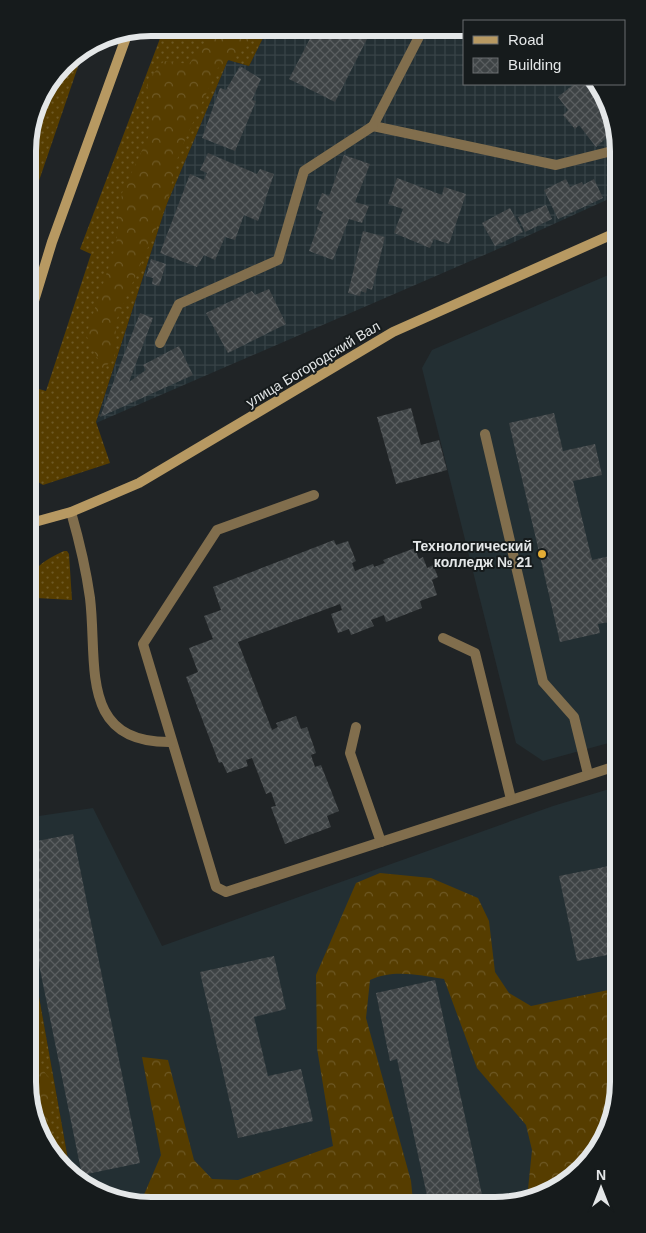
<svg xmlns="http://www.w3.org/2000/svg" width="646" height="1233" viewBox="0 0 646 1233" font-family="Helvetica,sans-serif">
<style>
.built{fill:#232f33}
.industrial{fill:url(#industrial-grid)}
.grass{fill:url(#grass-dots)}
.forest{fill:url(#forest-crowns)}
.building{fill:url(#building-cross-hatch)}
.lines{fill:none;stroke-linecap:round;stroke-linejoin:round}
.service{stroke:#816e4d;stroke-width:10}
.secondary{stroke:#b79962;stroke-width:10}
.poi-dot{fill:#e5ad35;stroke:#161b1c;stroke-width:2}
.labels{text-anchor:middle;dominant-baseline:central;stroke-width:4;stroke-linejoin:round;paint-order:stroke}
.street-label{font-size:14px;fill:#e4e7e8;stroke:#161b1c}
.poi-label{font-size:14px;font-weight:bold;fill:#e4e7e8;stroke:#161b1c;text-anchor:end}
.rim{fill:none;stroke:#e4e7e8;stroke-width:6}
</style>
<defs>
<pattern id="industrial-grid" width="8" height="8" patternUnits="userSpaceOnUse" patternTransform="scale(1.25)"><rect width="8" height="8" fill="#232f33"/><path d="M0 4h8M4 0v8" fill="none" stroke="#384347"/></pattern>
<pattern id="grass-dots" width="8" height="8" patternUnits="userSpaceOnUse" patternTransform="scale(1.25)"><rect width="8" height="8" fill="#563d00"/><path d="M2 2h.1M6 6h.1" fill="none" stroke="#6e5925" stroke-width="1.8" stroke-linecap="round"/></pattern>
<pattern id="forest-crowns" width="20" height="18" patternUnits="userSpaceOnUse" patternTransform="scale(1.25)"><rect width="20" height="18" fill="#563d00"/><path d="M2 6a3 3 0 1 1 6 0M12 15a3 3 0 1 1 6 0" fill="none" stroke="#6e5925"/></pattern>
<pattern id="building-cross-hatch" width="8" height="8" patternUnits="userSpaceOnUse" patternTransform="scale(1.25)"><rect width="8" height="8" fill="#3e4345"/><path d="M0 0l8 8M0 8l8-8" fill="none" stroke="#5a5e60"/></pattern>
</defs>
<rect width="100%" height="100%" fill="#202426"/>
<g class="built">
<polygon points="613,273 616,741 543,761 516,743 422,368 432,350"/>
<polygon points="616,787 618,1090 593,1157 534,1199 135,1204 71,1176 33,963 32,817 93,808 162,946 553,806"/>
</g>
<polygon class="industrial" points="268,28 465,29 465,84 594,84 612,112 613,197 512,243 96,423 166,206 228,60 249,66"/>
<g class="grass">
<polygon points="164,28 268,28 249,66 228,60 166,206 96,422 110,463 43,485 30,477 30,395 32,387 46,391 91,254 80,249"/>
<polygon points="84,49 29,210 29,135 40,96 69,58"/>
<path d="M64,551H67L69,554L72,600L36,598L31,635C31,624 28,583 32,575C38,563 53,556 64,551Z"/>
<polygon points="33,963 71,1176 34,1121"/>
</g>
<g class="forest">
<polygon points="215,28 258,28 249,45 218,68 179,153 166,206 116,321 115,357 103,369 86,335 116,245 122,193 151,131 147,81 164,61 189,64"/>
<path d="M380,873L431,878L478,898L489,921L495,972L509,993L531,1006L618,988V1090L593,1157L534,1199H527L532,1150L526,1125L477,1068L444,979C419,975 393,969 370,980L366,1018L411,1181L413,1201L140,1204L161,1155L142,1057L168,1060L194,1160L212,1179L238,1180L333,1146L317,1048L316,975L356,883Z"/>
<polygon points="34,1052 36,1061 50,1079 50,1145 34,1121"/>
</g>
<g class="building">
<polygon points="315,29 372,29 335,102 289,79"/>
<polygon points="240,66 261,79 252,100 256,101 235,151 202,138 220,88 226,90"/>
<polygon points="574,84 594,84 612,112 612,133 596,147 579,125 575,129 563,115 568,110 558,97"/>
<polygon points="208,153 257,174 260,169 274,174 258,221 244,215 235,240 225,237 215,260 204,255 197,267 160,253 190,174 204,180 207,173 200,170"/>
<polygon points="344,155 370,164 355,202 369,206 362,223 349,219 333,260 309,251 323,212 316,209 322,193 329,196"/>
<polygon points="397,178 442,195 444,187 466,194 449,244 434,239 430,248 394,233 403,209 388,204"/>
<polygon points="566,179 570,187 582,182 583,185 594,179 603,198 558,219 544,190"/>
<polygon points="546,205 552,219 525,232 518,217"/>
<polygon points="510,208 523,232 495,246 482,223"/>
<polygon points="363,231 385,237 372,290 367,288 366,293 361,291 360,296 348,293"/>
<polygon points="151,259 166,264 159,286 152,284 153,278 146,276"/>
<polygon points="269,289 286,324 228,353 206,313 252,291 255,295"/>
<polygon points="140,313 153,318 129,382 146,370 143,365 179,346 193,375 100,417"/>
<polygon points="411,408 421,445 439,440 447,470 396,484 377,417"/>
<polygon points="554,413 563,451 595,444 602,475 573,481 592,560 615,555 615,621 598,624 600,633 560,642 509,423"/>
<polygon points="334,540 336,545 348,541 356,561 352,563 355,571 373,564 374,567 385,563 383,560 415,548 419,559 423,557 427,568 433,565 438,577 432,580 437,595 420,601 422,608 386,622 384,615 371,620 374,626 351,635 349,629 338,633 331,614 342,610 340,604 238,642 272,730 278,727 276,723 296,716 301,729 307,727 316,753 311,755 315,767 321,765 339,811 327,816 331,827 285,844 271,807 276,806 271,792 266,794 252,758 246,760 248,766 227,773 222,762 219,763 186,677 198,672 189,648 213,639 204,616 221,610 213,587"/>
<polygon points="73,834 140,1163 82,1175 33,935 32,842"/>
<polygon points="609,866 617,902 617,953 577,961 559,876"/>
<polygon points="274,956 286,1009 254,1017 268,1076 301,1069 313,1121 238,1138 200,972"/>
<polygon points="435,980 477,1171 483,1200 428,1200 397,1059 390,1061 376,993"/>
</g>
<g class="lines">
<g class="service">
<polyline points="423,29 373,126 556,165 612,151"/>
<polyline points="160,343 179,304 278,260 304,171 373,126"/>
<polyline points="485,434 543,682 574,717 588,774"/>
<polyline points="314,495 217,530 143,644 216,887 226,892 616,766"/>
<path d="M71,512C79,540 86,569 90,598C98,664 78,744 172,742"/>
<polyline points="443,638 475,653 511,799"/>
<polyline points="356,727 350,753 381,842"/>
</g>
<g class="secondary">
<polyline points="30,314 52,242 128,32"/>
<polyline points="31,523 71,512 139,483 393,332 613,234"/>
</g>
</g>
<circle class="poi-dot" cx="542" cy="554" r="5"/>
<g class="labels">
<g class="street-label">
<text transform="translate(313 364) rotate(-31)">улица Богородский Вал</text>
</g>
<g class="poi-label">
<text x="532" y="546">Технологический<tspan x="532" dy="16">колледж № 21</tspan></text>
</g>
</g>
<path d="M0 0H646V1233H0ZM151 36H495A115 115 0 0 1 610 151V1082A115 115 0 0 1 495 1197H151A115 115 0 0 1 36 1082V151A115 115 0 0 1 151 36Z" fill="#161b1c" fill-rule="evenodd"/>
<path class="rim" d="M151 36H495A115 115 0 0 1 610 151V1082A115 115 0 0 1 495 1197H151A115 115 0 0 1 36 1082V151A115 115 0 0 1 151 36Z"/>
<rect x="463" y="20" width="162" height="65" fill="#161b1c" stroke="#686d6e"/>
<rect x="473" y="36" width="25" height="8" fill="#b79962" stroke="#686d6e"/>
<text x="508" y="45" font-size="15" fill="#e4e7e8">Road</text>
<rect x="473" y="58" width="25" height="15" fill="url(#building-cross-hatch)" stroke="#686d6e"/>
<text x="508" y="70" font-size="15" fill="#e4e7e8">Building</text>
<g transform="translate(601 1188)" stroke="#161b1c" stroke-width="4" paint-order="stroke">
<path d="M0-4L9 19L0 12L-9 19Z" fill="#e4e7e8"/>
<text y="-8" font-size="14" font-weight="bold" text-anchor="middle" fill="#e4e7e8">N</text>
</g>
</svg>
